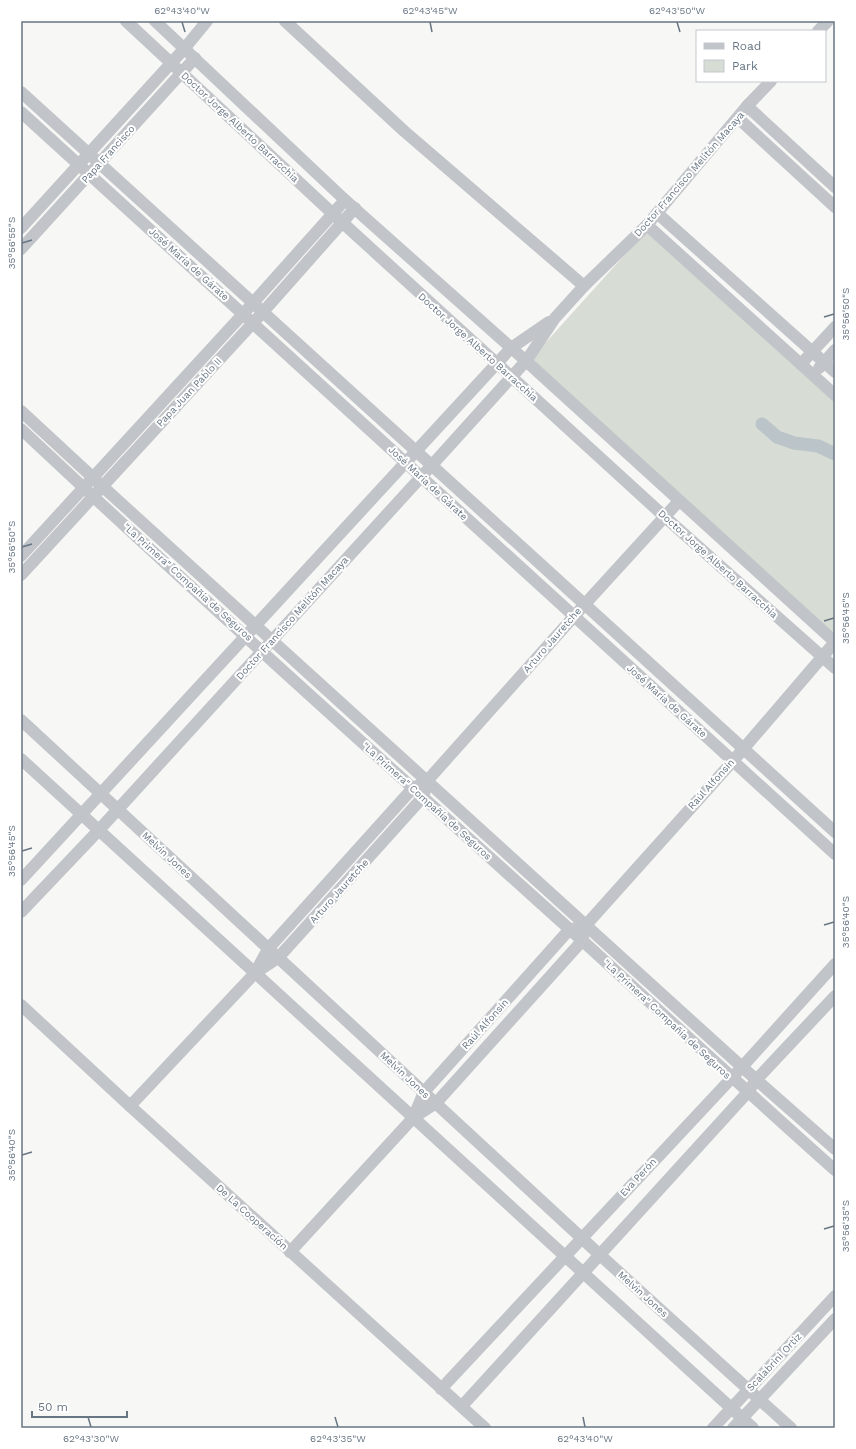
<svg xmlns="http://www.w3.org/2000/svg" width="856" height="1449" viewBox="0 0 856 1449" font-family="'Work Sans',sans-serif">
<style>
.green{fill:#d7dcd4}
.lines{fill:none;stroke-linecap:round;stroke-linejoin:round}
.canal{stroke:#bac4c9;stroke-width:13}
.minor{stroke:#c1c4c8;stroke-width:12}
.ticks{fill:none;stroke:#687684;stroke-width:1.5}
.labels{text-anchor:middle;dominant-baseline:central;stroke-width:4;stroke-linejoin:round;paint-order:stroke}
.street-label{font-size:10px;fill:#687684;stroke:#fff}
.neatline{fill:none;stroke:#687684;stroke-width:1.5}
.ticks-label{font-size:10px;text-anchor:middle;fill:#687684}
</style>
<rect width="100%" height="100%" fill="#f7f7f5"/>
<polygon class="green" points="647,230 835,402 835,636 530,360"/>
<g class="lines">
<polyline class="canal" points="762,424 777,437 794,443 818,446 835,454"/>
<g class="minor">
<polyline points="126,21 332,213 665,517 835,668"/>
<polyline points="155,21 345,200 526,361 835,642"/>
<polyline points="285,21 404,131 584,286"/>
<polyline points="818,31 828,21"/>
<polyline points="21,92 835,832"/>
<polyline points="747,106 835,187"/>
<polyline points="21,112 835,854"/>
<polyline points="738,118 835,207"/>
<polyline points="657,213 835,372"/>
<polyline points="647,225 835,395"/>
<polyline points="21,228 184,49 207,21"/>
<polyline points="21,249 195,58"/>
<polyline points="801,364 835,327"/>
<polyline points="819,368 835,350"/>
<polyline points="21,411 102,486 742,1067 835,1149"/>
<path d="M21,429C206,603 396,773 585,943C668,1019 751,1095 835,1170"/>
<polyline points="21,556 243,314 345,200"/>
<polyline points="21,575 263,312 355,208"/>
<polyline points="21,720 600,1255 791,1428"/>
<polyline points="21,759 753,1428"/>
<polyline points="21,880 511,348 549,322"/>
<polyline points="21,912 99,830 432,465 526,361 555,318 584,286 647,225 747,106 771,81"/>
<polyline points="255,973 268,949 413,788 427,781 585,604 679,501"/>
<polyline points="21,1005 130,1106 485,1428"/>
<polyline points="130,1106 255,973 278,958 423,797 425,790"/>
<polyline points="413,1118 424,1092 569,930 576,928"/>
<polyline points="290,1252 413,1118 436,1103 582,941 586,925 733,761 835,642"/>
<polyline points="441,1389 742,1067 835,964"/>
<polyline points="462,1406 748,1092 756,1080 835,996"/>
<polyline points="713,1428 835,1296"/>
<polyline points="733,1428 835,1319"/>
</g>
</g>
<path class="ticks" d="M182,22L185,32M430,22L432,32M677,22L680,32M22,243L32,240M824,317L834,314M22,547L32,544M824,621L834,618M22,851L32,848M824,925L834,922M22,1155L32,1152M824,1229L834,1226M88,1417L91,1427M335,1417L338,1427M583,1417L585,1427"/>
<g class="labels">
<g class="street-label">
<text transform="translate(240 127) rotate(43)">Doctor Jorge Alberto Barracchia</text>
<text transform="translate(108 154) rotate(-48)">Papa Francisco</text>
<text transform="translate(689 174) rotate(-49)">Doctor Francisco Melitón Macaya</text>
<text transform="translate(189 264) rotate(42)">José María de Gárate</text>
<text transform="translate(478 347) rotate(42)">Doctor Jorge Alberto Barracchia</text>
<text transform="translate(189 392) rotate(-47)">Papa Juan Pablo II</text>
<text transform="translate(428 483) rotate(43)">José María de Gárate</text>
<text transform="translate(718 564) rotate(42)">Doctor Jorge Alberto Barracchia</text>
<text transform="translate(188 582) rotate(42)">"La Primera" Compañía de Seguros</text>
<text transform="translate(292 618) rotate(-48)">Doctor Francisco Melitón Macaya</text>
<text transform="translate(552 640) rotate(-49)">Arturo Jauretche</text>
<text transform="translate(667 701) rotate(42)">José María de Gárate</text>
<text transform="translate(711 784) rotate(-48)">Raúl Alfonsín</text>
<text transform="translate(427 801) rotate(42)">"La Primera" Compañía de Seguros</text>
<text transform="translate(167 855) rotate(43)">Melvin Jones</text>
<text transform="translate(339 891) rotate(-48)">Arturo Jauretche</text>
<text transform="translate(667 1019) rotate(43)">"La Primera" Compañía de Seguros</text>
<text transform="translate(485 1024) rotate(-48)">Raúl Alfonsín</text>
<text transform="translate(405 1075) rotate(43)">Melvin Jones</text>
<text transform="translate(638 1177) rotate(-47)">Eva Perón</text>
<text transform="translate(252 1217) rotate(42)">De La Cooperación</text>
<text transform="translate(643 1294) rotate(42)">Melvin Jones</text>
<text transform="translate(774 1362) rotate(-47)">Scalabrini Ortiz</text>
</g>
</g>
<rect width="856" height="1449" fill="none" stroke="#ffffff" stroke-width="44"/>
<rect x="696" y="30" width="130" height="52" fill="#ffffff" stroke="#c3c8ce"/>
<rect x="704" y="43" width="20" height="6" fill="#c1c4c8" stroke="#c3c8ce"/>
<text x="732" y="50" font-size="12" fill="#687684">Road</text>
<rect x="704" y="60" width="20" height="12" fill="#d7dcd4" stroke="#c3c8ce"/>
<text x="732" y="70" font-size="12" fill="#687684">Park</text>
<path d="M32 1411v6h95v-6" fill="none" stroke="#687684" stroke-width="2"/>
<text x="38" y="1411" font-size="12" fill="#687684" stroke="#ffffff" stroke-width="3" paint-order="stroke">50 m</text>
<rect x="22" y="22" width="812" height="1405" class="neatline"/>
<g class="ticks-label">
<text x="182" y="14">62°43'40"W</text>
<text x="430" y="14">62°43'45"W</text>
<text x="677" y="14">62°43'50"W</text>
<text transform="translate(11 243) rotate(-90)" y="4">35°56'55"S</text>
<text transform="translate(845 314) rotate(-90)" y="4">35°56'50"S</text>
<text transform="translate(11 547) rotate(-90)" y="4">35°56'50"S</text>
<text transform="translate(845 618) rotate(-90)" y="4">35°56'45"S</text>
<text transform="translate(11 851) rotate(-90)" y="4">35°56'45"S</text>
<text transform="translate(845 922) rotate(-90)" y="4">35°56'40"S</text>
<text transform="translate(11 1155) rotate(-90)" y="4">35°56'40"S</text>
<text transform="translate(845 1226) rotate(-90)" y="4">35°56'35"S</text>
<text x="91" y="1442">62°43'30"W</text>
<text x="338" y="1442">62°43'35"W</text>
<text x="585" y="1442">62°43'40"W</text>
</g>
</svg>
